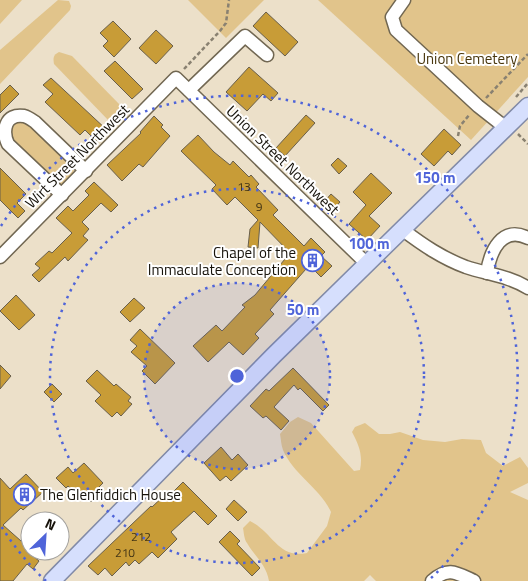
<svg xmlns="http://www.w3.org/2000/svg" width="528" height="581" viewBox="0 0 528 581" font-family="'Titillium Web',sans-serif">
<style>
.green{fill:#e1c48b}
.building{fill:#c89c37;stroke:#695f4b}
.lines{fill:none;stroke-linecap:round;stroke-linejoin:round}
.minor-casing{stroke:#716752;stroke-width:15}
.major-casing{stroke:#818aa7;stroke-width:19}
.path{stroke:#898171;stroke-width:2.5;stroke-dasharray:4 2.5;stroke-linecap:butt}
.minor{stroke:#fff;stroke-width:12}
.major{stroke:#d6dffd;stroke-width:16}
.ring{fill:none;stroke:#4f64d9;stroke-width:2.5;stroke-dasharray:2.5 5}
.labels{text-anchor:middle;dominant-baseline:central;stroke-width:4;stroke-linejoin:round;paint-order:stroke}
.number-label{font-size:12px;fill:#423415}
.park-label{font-size:15px;fill:#48360c;stroke:#fff}
.street-label{font-size:15px;fill:#16120a;stroke:#fff}
.poi-label{font-size:15px;fill:#16120a;stroke:#fff;text-anchor:end}
.centre{fill:#4f64d9;stroke:#fff;stroke-width:2.5}
.ring-label{font-size:15px;text-anchor:middle;font-weight:bold;fill:#4f64d9;stroke:#fff;stroke-width:4;stroke-linejoin:round;paint-order:stroke}
</style>
<rect width="100%" height="100%" fill="#ece0c9"/>
<g class="green">
<polygon points="0,0 22,0 0,24"/>
<polygon points="58,0 69,1 71,6 70,10 0,84 0,50"/>
<polygon points="188,0 264,0 226,38"/>
<polygon points="318,0 528,0 528,77 471,140"/>
<path d="M59,52L72,56L121,106C126,114 125,119 117,124L110,122L54,64C53,58 53,55 59,52Z"/>
<path d="M17,122H24L32,126L74,170L72,175L60,186L14,143C10,135 10,128 17,122Z"/>
<path d="M298,417L311,423L354,471L360,470C363,455 359,445 352,432L355,427L365,423L379,434H390L400,432L423,440L445,442L462,439L481,440L486,453L503,466L520,457L528,468V483L510,492L528,500V581H376L370,575L364,581H269C266,564 255,557 247,543C244,539 244,533 243,528L250,521C273,532 278,559 307,553L327,526L331,512C320,488 293,474 283,450C281,445 281,439 280,434L290,422Z"/>
</g>
<g class="building">
<polygon points="266,12 298,42 285,56 253,26"/>
<polygon points="113,21 131,39 114,57 103,46 108,41 100,33"/>
<polygon points="156,30 173,46 156,64 139,48"/>
<polygon points="115,61 143,89 132,99 104,71"/>
<polygon points="249,67 278,93 271,101 263,94 247,111 226,92"/>
<polygon points="51,78 107,130 96,141 85,130 80,135 45,102 53,94 43,85"/>
<polygon points="10,85 19,94 0,113 0,95"/>
<polygon points="306,115 315,123 285,156 276,148"/>
<polygon points="154,116 163,125 161,127 170,136 143,167 139,164 122,181 107,165 141,133 140,132"/>
<polygon points="444,129 461,145 452,155 448,151 434,166 421,154"/>
<polygon points="198,135 214,152 230,165 233,161 249,177 251,175 259,184 256,187 278,210 273,215 304,246 311,238 325,252 321,256 332,266 321,277 310,266 307,270 306,269 270,310 274,314 255,334 259,338 243,355 229,342 208,362 193,346 216,325 222,331 245,307 242,305 255,295 290,253 260,222 258,248 248,247 250,229 258,220 235,197 227,205 212,189 216,185 181,151"/>
<polygon points="338,158 347,166 339,174 331,165"/>
<polygon points="0,168 26,194 17,203 25,211 18,218 0,200"/>
<polygon points="371,173 392,193 369,216 380,226 367,240 349,224 366,205 353,192"/>
<polygon points="94,182 118,205 111,212 101,203 82,222 89,229 83,236 88,240 68,261 65,257 39,282 32,275 40,268 35,264 49,251 52,253 72,233 56,218 68,206 73,211 89,195 85,191"/>
<polygon points="331,194 340,202 332,211 323,203"/>
<polygon points="16,295 35,315 19,330 0,311"/>
<polygon points="134,298 145,308 130,322 120,312"/>
<polygon points="140,329 175,363 155,384 142,371 147,366 131,352 137,346 130,340"/>
<polygon points="0,365 11,376 0,389"/>
<polygon points="293,368 329,405 323,411 300,388 298,390 294,385 274,407 289,421 281,430 266,416 263,418 250,406 266,389 269,391"/>
<polygon points="97,370 114,386 116,384 131,397 128,401 132,404 121,416 117,412 112,417 95,401 101,395 86,381"/>
<polygon points="52,384 62,394 54,402 44,392"/>
<polygon points="221,447 232,460 238,454 248,465 231,481 226,476 220,481 204,463"/>
<polygon points="84,463 103,483 98,488 101,492 91,502 86,497 83,500 68,486 66,488 56,478 68,467 73,473"/>
<polygon points="26,474 43,492 23,510 21,508 3,525 30,549 30,551 35,553 32,555 39,561 33,569 27,564 13,581 0,581 0,478 10,489"/>
<polygon points="183,482 217,516 208,525 194,511 171,532 177,539 158,558 152,552 139,564 135,560 129,566 126,562 112,576 105,568 98,575 88,566 151,506 152,507 168,492 171,494"/>
<polygon points="234,500 247,512 238,521 226,509"/>
<polygon points="230,531 240,541 237,544 260,568 252,576 219,542"/>
</g>
<g class="lines">
<defs>
<g id="minor">
<polyline points="404,0 392,17 396,30 478,106 506,128"/>
<polyline points="189,90 245,36 267,55"/>
<path d="M62,195L8,144C2,131 5,113 24,116C28,117 32,120 35,122L86,171"/>
<path d="M403,230C423,245 442,258 466,267C487,274 509,276 528,288"/>
<polyline points="0,257 176,78 367,264"/>
<path d="M487,273C490,251 502,225 528,238"/>
<path d="M432,581C448,566 457,573 474,581"/>
</g>
<polyline id="major" points="52,581 274,355 528,106"/>
</defs>
<use href="#minor" class="minor-casing"/>
<use href="#major" class="major-casing"/>
<g class="path">
<polyline points="184,69 220,31 226,23 229,0"/>
<polyline points="516,97 528,83"/>
<polyline points="486,98 528,54"/>
<polyline points="518,134 528,144"/>
<polyline points="458,136 460,126 470,114"/>
</g>
<use href="#minor" class="minor"/>
<use href="#major" class="major"/>
</g>
<circle cx="237" cy="376" r="93" fill="#4f64d9" fill-opacity=".12"/>
<g class="ring">
<circle cx="237" cy="376" r="93"/>
<circle cx="237" cy="376" r="187"/>
<path d="M46 581A280 280 0 0 1 1 526M1 226A280 280 0 1 1 428 581"/>
</g>
<defs>
<symbol id="building-ring" viewBox="-11 -11 22 22"><circle r="9.5" fill="#fff" stroke="#4f64d9" stroke-width="1.5"/><path d="M-4-6H4V6H1V3H-1V6H-4ZM-2.5-4.3h1.7v1.8h-1.7ZM.8-4.3h1.7v1.8H.8ZM-2.5-1h1.7V.8h-1.7ZM.8-1h1.7V.8H.8Z" fill="#4f64d9"/></symbol>
</defs>
<g fill-rule="evenodd">
<use href="#building-ring" x="300" y="248" width="25" height="25"/>
<use href="#building-ring" x="12" y="482" width="25" height="25"/>
</g>
<g class="labels">
<g class="number-label">
<text x="244" y="186">13</text>
<text x="259" y="206">9</text>
<text x="141" y="536">212</text>
<text x="125" y="552">210</text>
</g>
<g class="park-label">
<text x="467" y="58">Union Cemetery</text>
</g>
<g class="street-label">
<text transform="translate(77 156) rotate(-45)">Wirt Street Northwest</text>
<text transform="translate(283 160) rotate(44)">Union Street Northwest</text>
</g>
<g class="poi-label">
<text x="296" y="252">Chapel of the<tspan x="296" dy="17">Immaculate Conception</tspan></text>
<text x="40" y="494" text-anchor="start">The Glenfiddich House</text>
</g>
</g>
<circle cx="237" cy="376" r="8" class="centre"/>
<g class="ring-label">
<text x="435" y="183">150 m</text>
<text x="369" y="249">100 m</text>
<text x="303" y="315">50 m</text>
</g>
<g transform="translate(45 536) rotate(25)"><circle r="24" fill="#ffffff" stroke="#a2a09d"/>
<path d="M0-4L9 19L0 12L-9 19Z" fill="#4f64d9"/>
<text y="-8" font-size="14" font-weight="bold" text-anchor="middle" fill="#16120a">N</text>
</g>
</svg>
